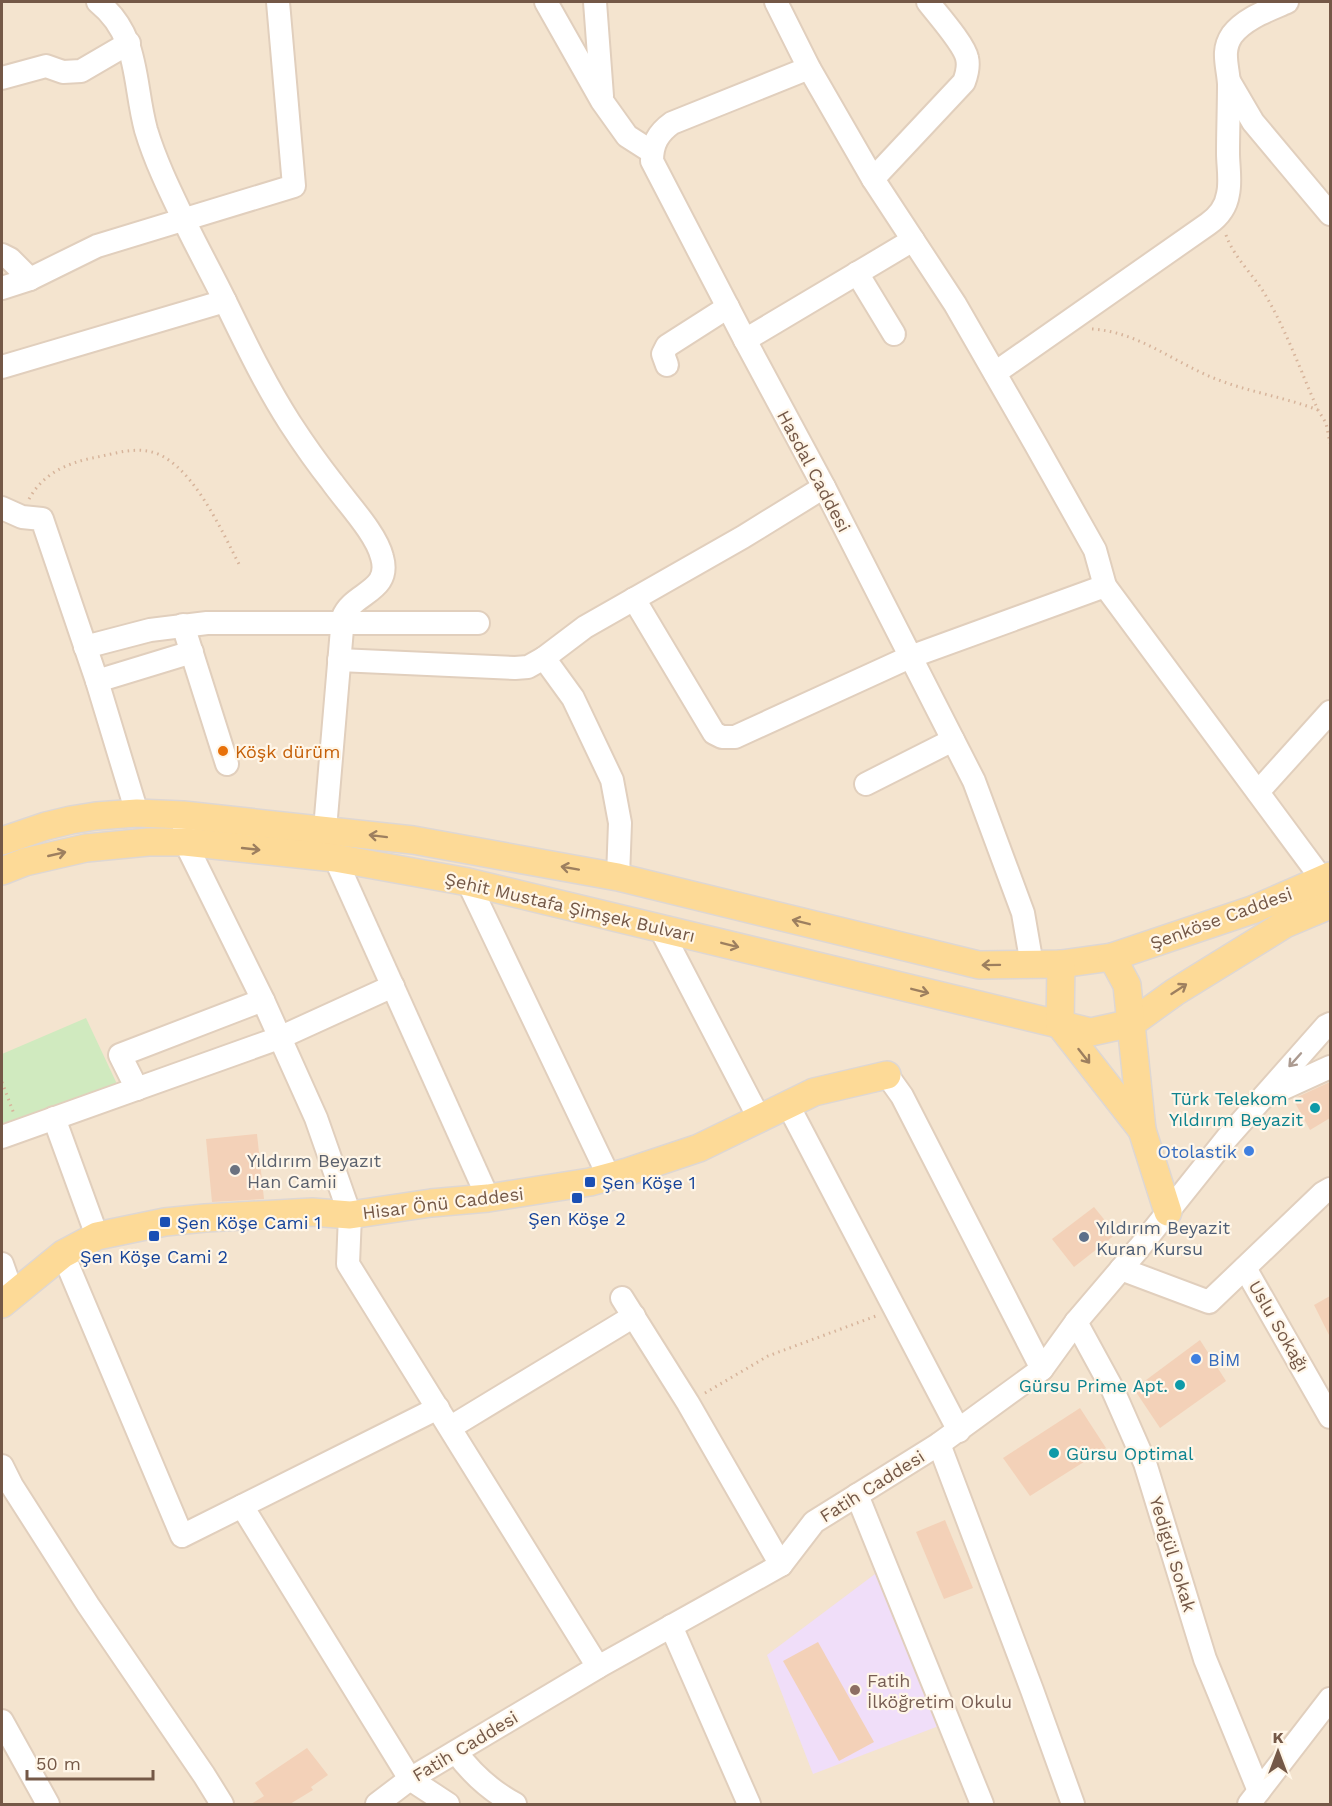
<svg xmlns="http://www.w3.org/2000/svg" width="1332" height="1806" viewBox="0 0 1332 1806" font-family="'Work Sans',sans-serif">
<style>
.residential{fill:#f4e4cf}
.education{fill:#f0def9}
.green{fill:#d0eabf}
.building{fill:#f3d1b8}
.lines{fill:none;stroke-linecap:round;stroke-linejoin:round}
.minor-casing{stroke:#e1cfbd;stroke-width:26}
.major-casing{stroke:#ded7d3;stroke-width:30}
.path{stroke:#d7b49b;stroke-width:3;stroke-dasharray:1.5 4.5;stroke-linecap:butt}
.minor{stroke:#fff;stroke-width:22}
.major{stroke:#fdda97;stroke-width:27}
.oneway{stroke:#9d7f5f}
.oneway2{stroke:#ac9b91}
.food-dot{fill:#e8710a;stroke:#fff6e8;stroke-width:2}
.culture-dot{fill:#0f9aa8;stroke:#fff6e8;stroke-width:2}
.shop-dot{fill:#3f7fe0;stroke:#fff6e8;stroke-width:2}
.worship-dot{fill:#6b7280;stroke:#fff6e8;stroke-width:2}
.transit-dot{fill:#1a4fb4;stroke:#fff6e8;stroke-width:2}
.service-dot{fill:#5c6f8a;stroke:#fff6e8;stroke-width:2}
.education-dot{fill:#8d6e63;stroke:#fff6e8;stroke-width:2}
.labels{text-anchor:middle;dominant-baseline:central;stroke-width:4.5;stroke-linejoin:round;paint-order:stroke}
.street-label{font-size:18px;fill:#745847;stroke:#fff6e8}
.food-label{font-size:18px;fill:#c56008;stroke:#fff6e8;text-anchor:start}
.culture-label{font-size:18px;fill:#0d838f;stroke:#fff6e8;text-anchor:end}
.shop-label{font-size:18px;fill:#366cbe;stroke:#fff6e8;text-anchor:end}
.worship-label{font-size:18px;fill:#5b616d;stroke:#fff6e8;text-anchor:start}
.transit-label{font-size:18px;fill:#164399;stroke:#fff6e8;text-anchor:start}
.service-label{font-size:18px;fill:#4e5e75;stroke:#fff6e8;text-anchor:start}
.education-label{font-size:18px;fill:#785e54;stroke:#fff6e8;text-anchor:start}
</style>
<rect width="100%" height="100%" fill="#fdf3e1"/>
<rect class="residential" x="2" y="2" width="1328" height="1802"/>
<polygon class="education" points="883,1568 944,1724 813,1774 767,1655"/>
<polygon class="green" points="86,1018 117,1084 2,1124 2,1054"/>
<g class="building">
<polygon points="1330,1082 1330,1118 1310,1130 1293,1099"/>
<polygon points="257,1134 264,1199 212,1202 206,1139"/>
<polygon points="1094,1207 1116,1234 1074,1267 1052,1239"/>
<polygon points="1330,1296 1330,1337 1314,1305"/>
<polygon points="1200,1340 1226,1381 1160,1428 1134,1389"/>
<polygon points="1080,1408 1106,1448 1030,1496 1003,1458"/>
<polygon points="945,1520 973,1588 944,1599 916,1532"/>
<polygon points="818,1642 874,1742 839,1761 783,1661"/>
<polygon points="307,1748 328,1775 311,1787 313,1790 290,1804 251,1804 264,1796 255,1783"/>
</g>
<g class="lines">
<defs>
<g id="minor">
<path d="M98,2C140,36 133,82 146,130C155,160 169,189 183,218C196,246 212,274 226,303C246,344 265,384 290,423C303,443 317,463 332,482C347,503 376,533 382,557C392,592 353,592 343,617L325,829"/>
<polyline points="546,2 602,101 627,136 652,152"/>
<polyline points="595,2 602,96"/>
<polyline points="776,2 809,68 873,179 955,304 1036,445 1095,550 1105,586"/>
<path d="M809,68L672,123C658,133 652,144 652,161L745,340L824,487L974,781L1023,913L1032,965"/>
<polyline points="2,78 46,66 63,72 81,71 129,43"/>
<polyline points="1229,81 1253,122 1330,214"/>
<path d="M873,179L964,82C967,74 969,66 967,58C964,44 938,15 928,2"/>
<polyline points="2,255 10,259 30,279"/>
<polyline points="857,273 894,334"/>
<polyline points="2,288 30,279 97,246 294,186 278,2"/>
<polyline points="745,340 913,240"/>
<polyline points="667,365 663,354 667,346 728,307"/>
<polyline points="2,367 225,301"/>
<path d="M995,373L1208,224C1218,217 1226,207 1228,194C1231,181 1228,166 1228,153C1228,130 1229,107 1229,84C1228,66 1221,51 1232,35C1245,18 1269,10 1287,2"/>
<polyline points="2,508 22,517 42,519 97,681 137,813"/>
<polyline points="634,599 714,733 722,737 735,737 910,657 1105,586 1322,879"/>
<polyline points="183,625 227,764"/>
<polyline points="85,647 150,630 207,623 478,623"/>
<polyline points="544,658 573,698 612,780 620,823 618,877"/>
<polyline points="339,660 515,668 528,667 544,658 585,627 743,537 824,487"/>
<polyline points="97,681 192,652"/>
<polyline points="866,784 953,740"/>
<polyline points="1258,792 1330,712"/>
<polyline points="184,829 185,842 263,1000 316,1118 350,1215 348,1264 598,1667"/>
<polyline points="335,858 488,1198"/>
<polyline points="468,882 609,1177"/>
<polyline points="660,928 760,1120"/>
<polyline points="887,1075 902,1096 1042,1369"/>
<polyline points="137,1089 120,1055 263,1000"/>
<polyline points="1271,1094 1330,1067"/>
<polyline points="788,1105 959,1431"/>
<polyline points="54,1118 97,1236"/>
<polyline points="2,1137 279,1038 393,986"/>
<polyline points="63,1254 182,1536 438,1408"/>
<polyline points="2,1264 13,1295"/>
<polyline points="1245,1268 1330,1417"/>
<polyline points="1121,1269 1209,1302 1323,1193 1330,1189"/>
<polyline points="622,1298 688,1403 781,1565"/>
<polyline points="1076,1322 1112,1388 1145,1463 1205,1659 1259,1791"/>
<polyline points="451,1427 634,1316"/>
<polyline points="939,1444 1032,1690 1073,1804"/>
<polyline points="2,1466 12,1486 88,1605 204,1775 222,1804"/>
<polyline points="857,1495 982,1804"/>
<polyline points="242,1506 410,1779 448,1804"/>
<polyline points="671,1626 749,1804"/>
<polyline points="2,1721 48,1804"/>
<path d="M456,1752C472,1774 491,1791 515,1804"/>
<polyline points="377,1804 410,1779 598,1667 781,1565 814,1522 939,1444 1042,1369 1076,1322 1139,1248 1227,1138 1326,1026 1330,1024"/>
<polyline points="1249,1804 1330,1699"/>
</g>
<g id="major">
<polyline points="2,841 46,826 71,820 96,816 137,813 183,815 413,840 618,877 979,965 1061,964 1112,957 1252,910 1330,876"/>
<polyline points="2,871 25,862 86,848 148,842 185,842 335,858 468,882 1091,1032 1132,1023 1175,992 1285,924 1330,905"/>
<polyline points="1112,957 1127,985 1142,1130 1168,1212"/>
<polyline points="1061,964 1060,1025 1142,1130"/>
<polyline points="2,1304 63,1254 97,1236 165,1222 205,1218 312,1212 350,1215 431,1203 488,1198 590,1182 627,1172 699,1148 814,1092 887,1075"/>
</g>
</defs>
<use href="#minor" class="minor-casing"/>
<use href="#major" class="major-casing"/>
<g class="path">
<path d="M1226,235C1234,258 1254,275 1266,296C1287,332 1301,372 1318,410L1326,423L1330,443"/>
<path d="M1092,329C1139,332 1173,362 1216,379C1249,392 1284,397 1318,410"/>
<path d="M29,499C43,474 65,464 92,458C110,455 129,448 147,451C190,457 222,532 240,566"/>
<polyline points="2,1082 14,1114"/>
<polyline points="705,1393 768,1356 876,1316"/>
</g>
<use href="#minor" class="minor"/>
<use href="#major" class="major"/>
</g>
<defs><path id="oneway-shaft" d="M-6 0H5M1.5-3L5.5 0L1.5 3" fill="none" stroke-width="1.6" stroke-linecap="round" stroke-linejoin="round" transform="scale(1.5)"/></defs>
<g class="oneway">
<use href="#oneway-shaft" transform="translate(378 836) rotate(-173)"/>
<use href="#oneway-shaft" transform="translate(251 849) rotate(6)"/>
<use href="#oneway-shaft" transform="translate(57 854) rotate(-13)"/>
<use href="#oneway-shaft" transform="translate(570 868) rotate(-170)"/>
<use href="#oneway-shaft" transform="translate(801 922) rotate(-166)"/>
<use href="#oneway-shaft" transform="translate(730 945) rotate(14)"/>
<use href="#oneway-shaft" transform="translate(991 965) rotate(179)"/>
<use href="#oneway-shaft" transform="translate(1179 989) rotate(-33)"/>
<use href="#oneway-shaft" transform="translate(920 991) rotate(14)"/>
<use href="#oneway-shaft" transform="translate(1084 1056) rotate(52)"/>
</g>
<use class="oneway2" href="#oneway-shaft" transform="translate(1295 1060) rotate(132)"/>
<circle class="food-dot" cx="223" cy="751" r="6"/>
<g class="culture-dot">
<circle cx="1315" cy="1108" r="6"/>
<circle cx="1180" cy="1385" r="6"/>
<circle cx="1054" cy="1453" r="6"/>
</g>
<g class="shop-dot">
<circle cx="1249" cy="1151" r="6"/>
<circle cx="1196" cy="1359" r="6"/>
</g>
<circle class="worship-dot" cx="235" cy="1170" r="6"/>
<g class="transit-dot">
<rect x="584" y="1176" width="12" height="12" rx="3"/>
<rect x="571" y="1192" width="12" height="12" rx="3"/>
<rect x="159" y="1216" width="12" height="12" rx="3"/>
<rect x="148" y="1230" width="12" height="12" rx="3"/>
</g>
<circle class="service-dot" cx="1084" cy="1237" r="6"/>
<circle class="education-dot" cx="855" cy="1690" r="6"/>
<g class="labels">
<g class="street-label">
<text transform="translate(814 471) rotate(62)">Hasdal Caddesi</text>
<text transform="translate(570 907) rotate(13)">Şehit Mustafa Şimşek Bulvarı</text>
<text transform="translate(1221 918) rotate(-20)">Şenköse Caddesi</text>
<text transform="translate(443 1203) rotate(-7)">Hisar Önü Caddesi</text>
<text transform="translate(1279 1326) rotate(60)">Uslu Sokağı</text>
<text transform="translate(872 1486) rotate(-32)">Fatih Caddesi</text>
<text transform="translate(1173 1554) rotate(73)">Yedigül Sokak</text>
<text transform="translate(465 1746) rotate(-31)">Fatih Caddesi</text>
</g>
<g class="food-label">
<text x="235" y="751">Köşk dürüm</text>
</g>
<g class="culture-label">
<text x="1303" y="1098">Türk Telekom -<tspan x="1303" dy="21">Yıldırım Beyazit</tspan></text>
<text x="1168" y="1385">Gürsu Prime Apt.</text>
<text x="1066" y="1453" text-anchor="start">Gürsu Optimal</text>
</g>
<g class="shop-label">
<text x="1237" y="1151">Otolastik</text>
<text x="1208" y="1359" text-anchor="start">BİM</text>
</g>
<g class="worship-label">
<text x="247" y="1160">Yıldırım Beyazıt<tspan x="247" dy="21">Han Camii</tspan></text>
</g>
<g class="transit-label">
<text x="602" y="1182">Şen Köşe 1</text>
<text x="577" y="1218" text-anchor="middle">Şen Köşe 2</text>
<text x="177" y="1222">Şen Köşe Cami 1</text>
<text x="154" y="1256" text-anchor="middle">Şen Köşe Cami 2</text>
</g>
<g class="service-label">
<text x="1096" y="1227">Yıldırım Beyazit<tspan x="1096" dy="21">Kuran Kursu</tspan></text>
</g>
<g class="education-label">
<text x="867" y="1680">Fatih<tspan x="867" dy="21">İlköğretim Okulu</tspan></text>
</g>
</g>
<rect width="1332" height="1806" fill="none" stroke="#745847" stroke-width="6"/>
<g transform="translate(1278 1752)" stroke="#fff6e8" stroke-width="4.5" paint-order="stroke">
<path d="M0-4.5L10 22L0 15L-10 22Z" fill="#745847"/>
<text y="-9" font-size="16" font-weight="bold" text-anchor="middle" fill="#745847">K</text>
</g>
<path d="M27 1770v9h126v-9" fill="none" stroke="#745847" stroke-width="3"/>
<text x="36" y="1770" font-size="18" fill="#745847" stroke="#fff6e8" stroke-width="4.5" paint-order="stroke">50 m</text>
</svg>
